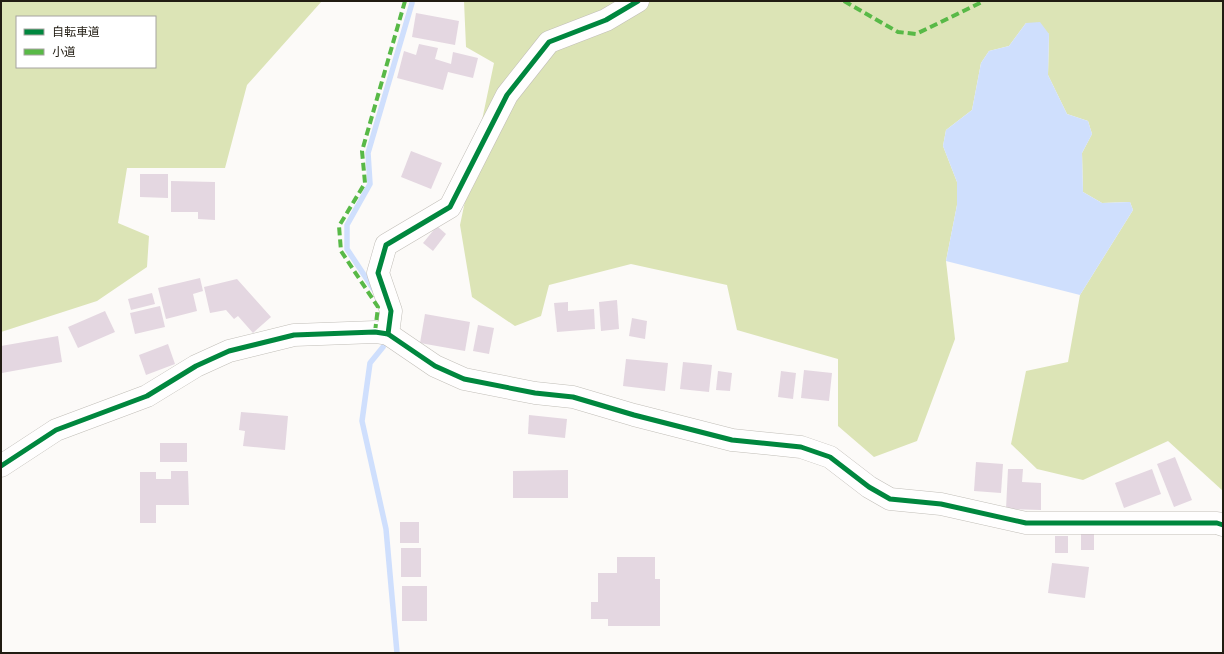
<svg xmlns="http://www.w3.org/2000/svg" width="1224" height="654" viewBox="0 0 1224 654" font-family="'Source Sans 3','Noto Sans JP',sans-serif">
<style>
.forest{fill:#dce4b6;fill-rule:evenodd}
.water{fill:#cfdffd}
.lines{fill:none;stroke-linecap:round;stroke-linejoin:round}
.stream{stroke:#cfdffd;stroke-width:5.5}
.building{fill:#e4d7e1}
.minor-casing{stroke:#c1beb8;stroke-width:23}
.minor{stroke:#fffefe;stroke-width:22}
.quiet{stroke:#58b947;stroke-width:4;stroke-dasharray:8 4;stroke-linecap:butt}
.cycleway-casing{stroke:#fff;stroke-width:8}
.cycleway{stroke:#00873e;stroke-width:5}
</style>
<rect width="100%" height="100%" fill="#fcfaf8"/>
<g class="forest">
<path d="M1,1H322L247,85L225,168H127L118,223L149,236L147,267L97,301L1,332ZM17,17H155V67H17Z"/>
<polygon points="464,1 1223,1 1223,491 1168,441 1083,480 1037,469 1011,444 1026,371 1068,362 1080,295 1133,210 1130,202 1102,203 1083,192 1082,153 1092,134 1088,121 1067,114 1048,75 1049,34 1026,23 1009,46 989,51 981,63 972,110 946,130 943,146 957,182 957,205 946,261 955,339 917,441 874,457 838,426 838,359 737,330 727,285 631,264 549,285 541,316 515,326 472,297 460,225 494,63 466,47"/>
</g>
<polygon class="water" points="1040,22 1049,34 1048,75 1067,114 1088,121 1092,134 1082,153 1083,192 1102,203 1130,202 1133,210 1080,295 946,261 957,205 957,182 943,146 946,130 972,110 981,63 989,51 1009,46 1026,23"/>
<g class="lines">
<g class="stream">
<polyline points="374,290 347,249 347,225 370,184 368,153 412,3"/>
<polyline points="383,347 370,363 362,421 386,529 397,653"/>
</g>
</g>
<g class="building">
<polygon points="416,13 459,21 455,45 412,37"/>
<polygon points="419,44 438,48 435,59 451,64 453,52 478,58 473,78 448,72 443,90 397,78 404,51 416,55"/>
<polygon points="411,151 442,163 431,189 401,177"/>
<polygon points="140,174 168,174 168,198 140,197"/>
<polygon points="171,181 215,182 215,220 198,219 198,212 171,212"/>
<polygon points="437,226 446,234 433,251 423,243"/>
<polygon points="200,278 203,291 193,294 197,311 166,319 158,288"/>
<polygon points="237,279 271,317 253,333 238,316 234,319 226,310 210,313 204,287"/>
<polygon points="152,293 155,304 131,310 128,299"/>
<polygon points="617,300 619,329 601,331 599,302"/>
<polygon points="568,302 568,311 594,309 595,329 557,332 554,303"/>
<polygon points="160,306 165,327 135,334 130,313"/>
<polygon points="105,311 115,332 78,348 68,327"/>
<polygon points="425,314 470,322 465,351 420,343"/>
<polygon points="632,318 647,321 645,339 629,336"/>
<polygon points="478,325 494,328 489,354 473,351"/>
<polygon points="58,336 62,362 2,373 1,346"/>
<polygon points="168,344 175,364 146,375 139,355"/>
<polygon points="626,359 668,363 665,391 623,386"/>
<polygon points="683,362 712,365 709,392 680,389"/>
<polygon points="804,370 832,373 829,401 801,398"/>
<polygon points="718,371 732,373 730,391 716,390"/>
<polygon points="781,371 796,373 793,399 778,397"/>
<polygon points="241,412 288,416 285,450 243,446 245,431 239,430"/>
<polygon points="529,415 567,419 565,438 528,434"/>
<rect x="160" y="443" width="27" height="19"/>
<polygon points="1175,457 1192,500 1174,507 1157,464"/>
<polygon points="976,462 1003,464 1001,493 974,491"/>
<polygon points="1008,469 1023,469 1022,482 1041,483 1041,510 1006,509"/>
<polygon points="1152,469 1161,494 1124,508 1115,483"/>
<polygon points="568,470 568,498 513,498 513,471"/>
<polygon points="171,471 188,471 189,505 156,505 156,523 140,523 140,472 156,472 156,479 171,479"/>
<rect x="400" y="522" width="19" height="21"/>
<rect x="1081" y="534" width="13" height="16"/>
<rect x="1055" y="536" width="13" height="17"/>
<rect x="401" y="548" width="20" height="29"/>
<polygon points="617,557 655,557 655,579 660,579 660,626 608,626 608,619 591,619 591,602 598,602 598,573 617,573"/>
<polygon points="1052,563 1089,567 1085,598 1048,593"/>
<rect x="402" y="586" width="25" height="35"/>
</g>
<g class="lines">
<defs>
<g id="minor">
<polyline points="388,334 391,311 378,273 386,245 450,207 507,95 549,42 606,20 638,1"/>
<polyline points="1,466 56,430 147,396 196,366 229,351 294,335 375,332 388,334 435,366 464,379 535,393 573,397 634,415 732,440 801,447 830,457 869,487 890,499 941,504 1026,523 1217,523 1223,525"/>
</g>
</defs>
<use href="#minor" class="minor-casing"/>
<use href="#minor" class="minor"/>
<g class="quiet">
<polyline points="844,1 898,32 916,34 984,1"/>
<polyline points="375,332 378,307 341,251 339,226 365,183 362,151 405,1"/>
</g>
<defs>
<g id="cycleway">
<polyline points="388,334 391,311 378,273 386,245 450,207 507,95 549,42 606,20 638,1"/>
<polyline points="1,466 56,430 147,396 196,366 229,351 294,335 375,332 388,334 435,366 464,379 535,393 573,397 634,415 732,440 801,447 830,457 869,487 890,499 941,504 1026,523 1217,523 1223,525"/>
</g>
</defs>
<use href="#cycleway" class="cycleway-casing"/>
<use href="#cycleway" class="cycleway"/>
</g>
<rect width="1224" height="654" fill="none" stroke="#211c12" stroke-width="4"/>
<rect x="16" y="16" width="140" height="52" fill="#ffffff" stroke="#a6a4a0"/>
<rect x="24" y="29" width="20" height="6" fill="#00873e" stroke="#a6a4a0"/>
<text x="52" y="36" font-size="12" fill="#211c12">自転車道</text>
<rect x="24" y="49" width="20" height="6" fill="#58b947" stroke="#a6a4a0"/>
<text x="52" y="56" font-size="12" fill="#211c12">小道</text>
</svg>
